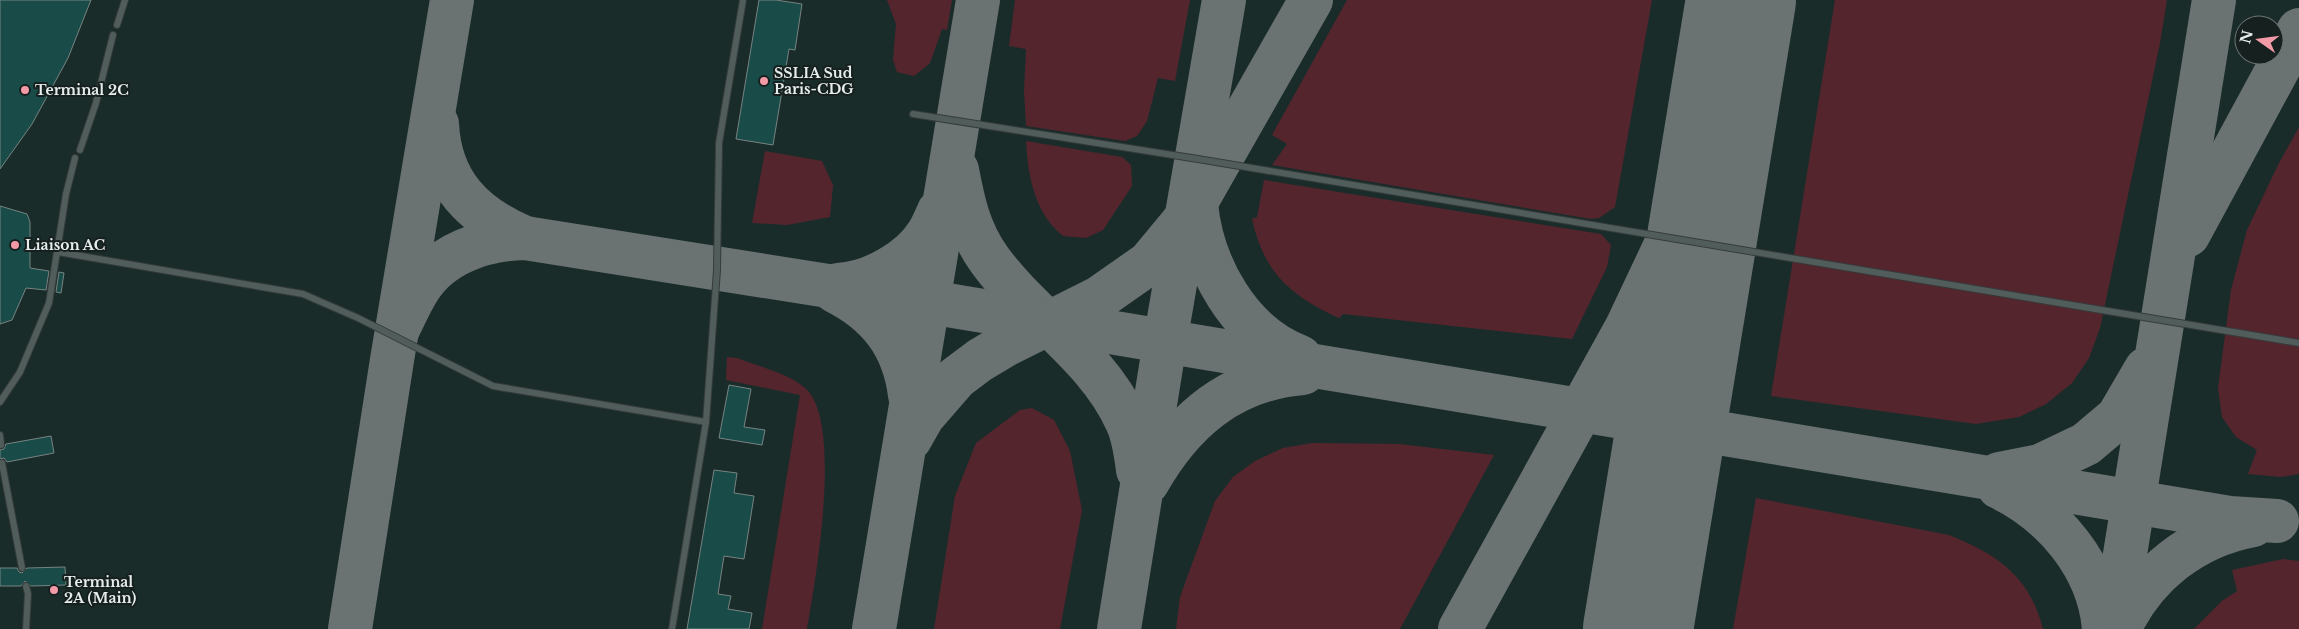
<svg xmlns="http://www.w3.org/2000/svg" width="2299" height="629" viewBox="0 0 2299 629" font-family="'Libre Baskerville',serif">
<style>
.built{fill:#1a2c2a;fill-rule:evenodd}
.green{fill:#55252e}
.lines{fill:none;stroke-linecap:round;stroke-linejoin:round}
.taxiway{stroke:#6a7372;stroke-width:44}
.runway{stroke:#6a7372;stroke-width:110}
.building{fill:#194c48;stroke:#778381}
.service-casing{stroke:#353c3b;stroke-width:8}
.service{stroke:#515d5b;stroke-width:6}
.poi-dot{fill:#f39aa7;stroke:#16201f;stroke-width:2}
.labels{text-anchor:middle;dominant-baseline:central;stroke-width:4;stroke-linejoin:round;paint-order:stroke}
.poi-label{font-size:14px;font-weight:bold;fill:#e6edec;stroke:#16201f;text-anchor:start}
</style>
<rect width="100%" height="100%" fill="#16201f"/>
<path class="built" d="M0,0H2299V629H0ZM2244,25H2274V55H2244Z"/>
<g class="green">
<polygon points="887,0 952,0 947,30 942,29 930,63 914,76 897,72 893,60 896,24"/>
<polygon points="1015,0 1190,0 1175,81 1158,78 1147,121 1137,136 1125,141 1026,126 1024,91 1026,49 1009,46"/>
<polygon points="1347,0 1652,0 1615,207 1599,218 1591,219 1272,165 1287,144 1272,135"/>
<polygon points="1835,0 2167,0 2160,43 2100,328 2089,358 2072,383 2046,404 2019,417 1976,424 1771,396"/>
<polygon points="2299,127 2299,474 2281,477 2248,474 2257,450 2236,437 2222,417 2218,388 2231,290 2247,230 2278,165"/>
<path d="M1026,141L1122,157L1131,165L1132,186L1103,230L1086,238L1063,236C1034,213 1028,175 1026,141Z"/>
<polygon points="765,151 822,161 833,185 830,217 787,225 752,223"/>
<path d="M1264,180L1601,234L1611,245L1607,267L1572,339L1343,314L1339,318C1290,295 1264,273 1252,219L1257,217Z"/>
<path d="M727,357L737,358C757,366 795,375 809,392C841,432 816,578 807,629H762L800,395L726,380Z"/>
<polygon points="1032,408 1054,420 1070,451 1082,510 1060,629 934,629 955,496 976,443 1020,410"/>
<polygon points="1312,443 1399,444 1494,455 1400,629 1176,629 1180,597 1215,501 1233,477 1255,461 1283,448"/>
<path d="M1756,498L1949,535C1997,554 2030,577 2043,629H1733Z"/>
<polygon points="2283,559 2299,561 2299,629 2194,629 2222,601 2237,591 2232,570"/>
</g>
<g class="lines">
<g class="taxiway">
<path d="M437,124C440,183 473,216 525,238"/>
<path d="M957,170C963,202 969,231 989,259C1030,316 1098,356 1127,422C1134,437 1136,454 1138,470"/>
<path d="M1196,204C1202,266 1239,334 1300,357"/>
<polyline points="2188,235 2299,30"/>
<path d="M838,285C872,283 911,261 929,232C933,225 936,218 939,211"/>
<path d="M835,291C879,313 904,346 910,395"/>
<path d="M397,331C404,317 410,303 418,290C440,253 485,239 525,238L929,302L2230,518L2277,521"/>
<path d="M1578,407C1618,405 1659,381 1678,344C1685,330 1688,314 1692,300"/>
<polyline points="910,439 923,416 956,378 980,360 1007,344 1099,298 1149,263 1188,216 1311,0"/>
<polyline points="1999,474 2040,466 2086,444 2118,417 2146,369"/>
<path d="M1147,483C1182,421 1230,379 1303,373"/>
<path d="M1999,487C2053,513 2099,566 2104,629"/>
<polyline points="350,629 392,360 452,0"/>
<polyline points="874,629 978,0"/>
<polyline points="1119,629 1165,342 1224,0"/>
<polyline points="1460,629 1627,327 1669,238 1705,132 1738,19"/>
<polyline points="2113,629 2214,0"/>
<path d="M2119,629C2145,574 2193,536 2253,525"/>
</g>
<polyline class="runway" points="1638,629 1741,0"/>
</g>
<g class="building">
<polygon points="0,0 91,0 68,58 32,124 0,169"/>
<polygon points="759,0 776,0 802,4 795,50 789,49 773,145 736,139"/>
<polygon points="0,206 27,214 30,222 30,268 49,271 46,290 26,288 12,320 0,324"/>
<polygon points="59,272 64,273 61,293 56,292"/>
<polygon points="729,385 751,389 744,427 765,430 762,445 719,438"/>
<polygon points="51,436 54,453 7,462 4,458 0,459 0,450 4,449 6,444"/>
<polygon points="714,470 737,473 734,493 754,496 744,559 724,556 718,594 731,596 728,609 752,613 749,629 687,629"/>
<polygon points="65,567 66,585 31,586 25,581 21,586 0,586 0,568 17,568 19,572 22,573 27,568"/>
</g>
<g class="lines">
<defs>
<g id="service">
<polyline points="117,25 125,0"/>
<polyline points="913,114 1198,159 2299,343"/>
<polyline points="80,150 96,103 113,35"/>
<polyline points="58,252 303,294 358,318 493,386 706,422"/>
<polyline points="0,402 20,372 49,303 66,194 75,158"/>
<polyline points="0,435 1,445"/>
<polyline points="2,463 22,568"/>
<polyline points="26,629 28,594 26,586"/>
<polyline points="672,629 706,422 717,270 719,143 743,0"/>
</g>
</defs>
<use href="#service" class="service-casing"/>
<use href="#service" class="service"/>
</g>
<g class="poi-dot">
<circle cx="764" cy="81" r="5"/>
<circle cx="25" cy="90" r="5"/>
<circle cx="15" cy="245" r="5"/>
<circle cx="54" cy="590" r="5"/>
</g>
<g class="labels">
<g class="poi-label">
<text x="774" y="73">SSLIA Sud<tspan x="774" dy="16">Paris-CDG</tspan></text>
<text x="35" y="90">Terminal 2C</text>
<text x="25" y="245">Liaison AC</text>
<text x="64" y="582">Terminal<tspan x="64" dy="16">2A (Main)</tspan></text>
</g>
</g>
<g transform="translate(2259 40) rotate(284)"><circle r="24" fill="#16201f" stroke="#697271"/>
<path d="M0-4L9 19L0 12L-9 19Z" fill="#f39aa7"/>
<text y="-8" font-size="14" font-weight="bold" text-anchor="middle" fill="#e6edec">N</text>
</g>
</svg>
